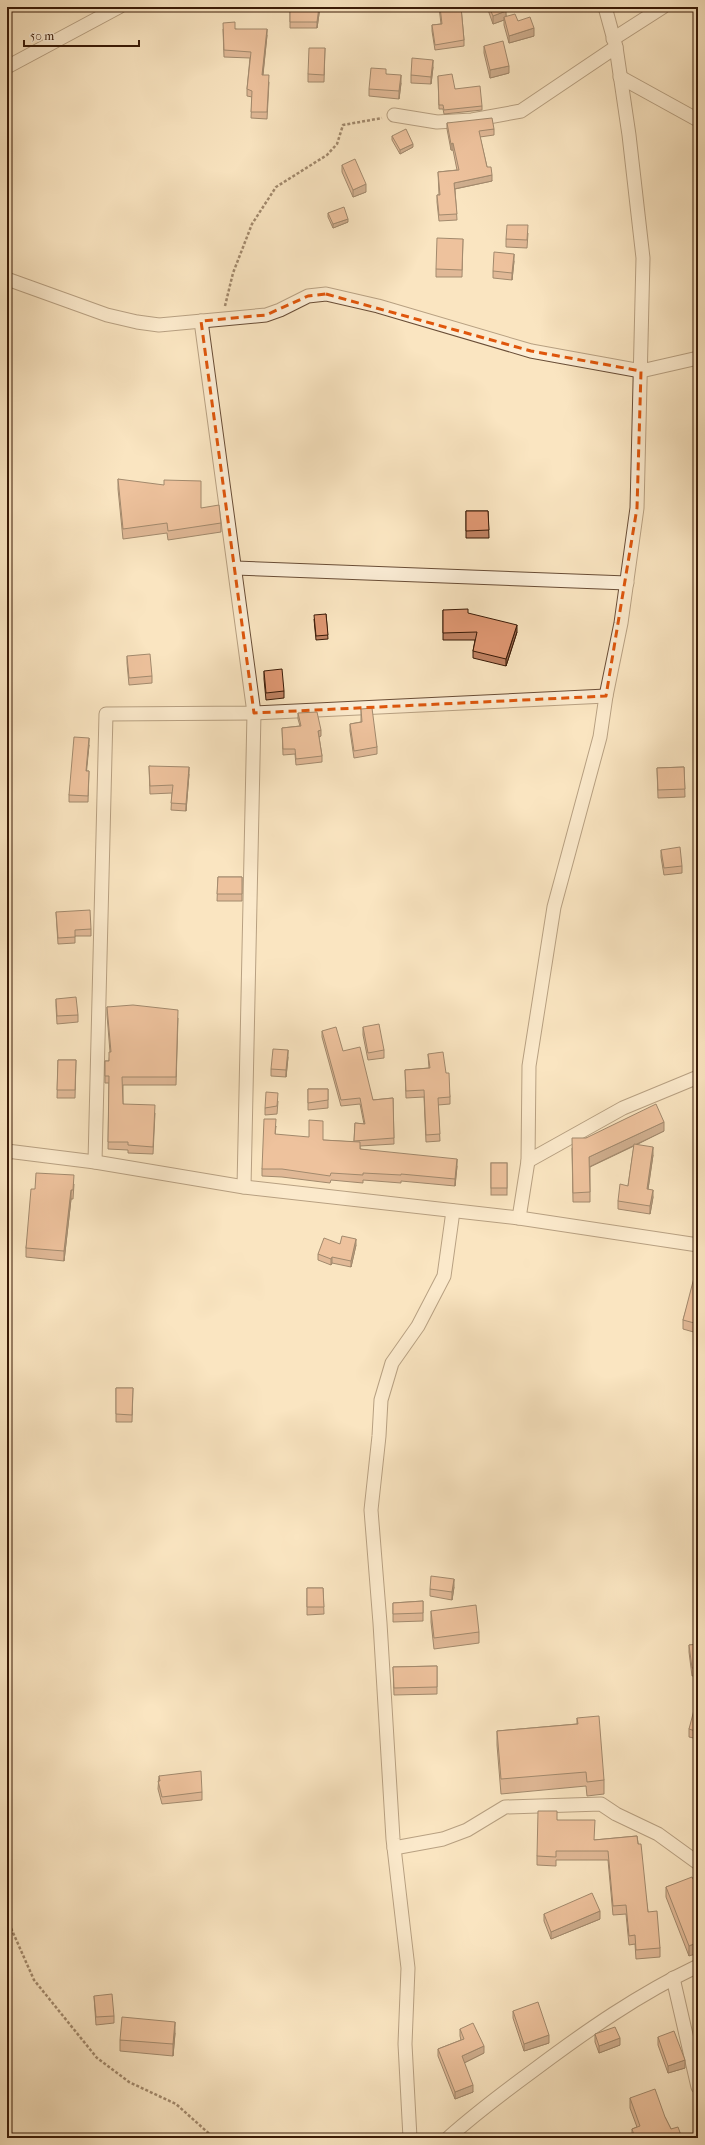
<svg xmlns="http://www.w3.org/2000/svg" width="705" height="2145" viewBox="0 0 705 2145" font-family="'IM FELL French Canon',serif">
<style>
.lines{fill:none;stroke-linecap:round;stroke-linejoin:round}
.street-casing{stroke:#694d36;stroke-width:15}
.path{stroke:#391a07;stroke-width:2.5;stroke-dasharray:3 2;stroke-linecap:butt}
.street{stroke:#fceed7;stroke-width:13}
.wall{fill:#c08262;stroke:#391a07}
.shaded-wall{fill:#9c6a50;stroke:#391a07}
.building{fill:#df9772;stroke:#391a07}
.marked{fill:none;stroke:#df560c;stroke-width:3;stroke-dasharray:8 5;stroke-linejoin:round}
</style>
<rect width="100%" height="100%" fill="#fae5c1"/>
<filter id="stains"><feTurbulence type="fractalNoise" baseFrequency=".005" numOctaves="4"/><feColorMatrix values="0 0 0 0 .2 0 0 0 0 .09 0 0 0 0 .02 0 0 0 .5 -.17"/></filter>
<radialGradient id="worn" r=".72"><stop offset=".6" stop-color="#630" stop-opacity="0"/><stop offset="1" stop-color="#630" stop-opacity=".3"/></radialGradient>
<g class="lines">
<defs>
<g id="street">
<polyline points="613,39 663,7"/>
<polyline points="7,67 119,7"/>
<polyline points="620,77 698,120"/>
<polyline points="394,115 437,122 472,120 521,111 616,47"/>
<polyline points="7,279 107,315 137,322 159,325 266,315 280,310 308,296 326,294 378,306 531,351 641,371 698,358"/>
<polyline points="201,321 254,713 244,1187"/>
<polyline points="235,568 627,583"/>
<polyline points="7,1151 95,1162 244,1187 519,1218 698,1245"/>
<polyline points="528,1161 623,1108 698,1077"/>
<polyline points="95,1162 106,714 254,713 606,696"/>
<polyline points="519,1218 528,1161 529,1066 554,907 600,737 606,696 621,623 637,508 643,258 629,135 616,47 605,7"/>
<polyline points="394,1848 443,1839 467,1830 505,1807 601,1804 616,1814 658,1834 698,1863"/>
<polyline points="673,1978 698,2087"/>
<polyline points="410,2138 405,2044 408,1968 393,1839 380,1623 371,1510 379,1436 381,1400 392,1363 418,1326 444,1276 453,1211"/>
<path d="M448,2138C475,2114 504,2092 534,2070C586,2031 639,1994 698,1966"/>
</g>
</defs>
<use href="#street" class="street-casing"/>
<g class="path">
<polyline points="225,306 233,273 252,224 276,187 327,155 337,144 343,125 382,118"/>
<polyline points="7,1919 34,1980 97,2058 129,2082 176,2104 214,2138"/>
</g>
<use href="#street" class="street"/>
</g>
<g class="wall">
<polygon points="290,7 320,7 317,28 290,28"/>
<polygon points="439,7 461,7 464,40 464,46 435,50 432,31 432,25 441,24"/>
<polygon points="487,7 505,7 506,16 518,21 534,36 509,43 504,25 504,20 493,24"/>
<polygon points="223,29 235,29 267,35 263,75 269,82 267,119 251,118 252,97 247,96 247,89 250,58 224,57"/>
<polygon points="484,46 509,73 490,78 484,53"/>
<polygon points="325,48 324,82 308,82 308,74"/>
<polygon points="433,67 431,84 411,83 411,75"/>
<polygon points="386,74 401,83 399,99 369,96 369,89"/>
<polygon points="438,76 455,89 482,106 482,110 444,114 443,109 439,109"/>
<polygon points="447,123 494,129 494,135 480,137 487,167 492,181 455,189 457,220 439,221 437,202 437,195 439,195 438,172 457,170 453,150 451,150 447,129"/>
<polygon points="392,136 413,147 400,154 392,140"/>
<polygon points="342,165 366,192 353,197 342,172"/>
<polygon points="328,213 348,222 333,228 328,217"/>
<polygon points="528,233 527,248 506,247 506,239"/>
<polygon points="463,239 462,277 436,277 436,269"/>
<polygon points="514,261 512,280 493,278 493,271"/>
<polygon points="118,479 201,508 221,523 221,532 168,540 167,533 123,539 118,489"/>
<polygon points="466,511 488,511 489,538 466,538"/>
<polygon points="443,610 517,632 506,666 473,658 473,651 475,640 443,640"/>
<polygon points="326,614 328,639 316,640 314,619"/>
<polygon points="127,656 152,676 152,683 129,685 127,663"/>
<polygon points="264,671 284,691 284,698 266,700 264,679"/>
<polygon points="361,709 377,747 377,754 354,758 350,731 350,724 361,722"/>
<polygon points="298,713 321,736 319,737 322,756 322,762 296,765 295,754 283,755 282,728 300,726 298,719"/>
<polygon points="89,745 86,771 89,771 88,802 69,802 69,795"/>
<polygon points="149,766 189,774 186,811 171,810 172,793 150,794"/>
<polygon points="684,767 685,797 658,798 657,768"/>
<polygon points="661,850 682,866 682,873 664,875 661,857"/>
<polygon points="218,877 242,877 242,901 217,901"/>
<polygon points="56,912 91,929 91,936 75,936 75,943 58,944"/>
<polygon points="56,999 78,1015 78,1022 57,1024 56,1006"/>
<polygon points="107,1007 178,1018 176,1085 123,1085 123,1104 155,1113 153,1154 128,1153 128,1150 108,1149 109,1083 105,1083 105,1061 109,1061 110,1052 107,1015"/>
<polygon points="363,1027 384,1050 384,1058 368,1060 363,1035"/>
<polygon points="322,1031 343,1051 373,1100 393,1098 394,1144 360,1146 360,1149 457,1166 455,1186 401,1181 401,1183 363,1180 363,1183 331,1180 330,1183 282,1177 262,1176 262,1169 276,1126 275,1135 323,1140 354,1142 355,1123 364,1124 360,1104 341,1106 322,1037"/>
<polygon points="428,1054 446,1073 450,1097 450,1104 438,1105 440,1141 426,1142 424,1097 406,1098 405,1070 429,1068"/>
<polygon points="288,1057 286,1077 271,1076 271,1069"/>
<polygon points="58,1060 76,1060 75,1098 57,1098"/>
<polygon points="308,1089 328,1089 328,1108 308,1110"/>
<polygon points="278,1101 277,1114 265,1115 265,1108"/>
<polygon points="664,1131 636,1145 653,1155 648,1189 653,1197 650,1214 618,1209 618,1201 628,1186 634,1146 590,1167 590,1202 573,1202 572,1148 586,1138"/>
<rect x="491" y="1163" width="16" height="32"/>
<polygon points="74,1184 73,1199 71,1199 64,1261 26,1257 26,1248 35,1189"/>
<polygon points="340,1244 356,1245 351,1267 332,1263 331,1265 318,1260 318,1254"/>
<polygon points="698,1270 698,1342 697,1342 697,1333 683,1329 683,1320"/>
<polygon points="116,1388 133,1388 132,1422 116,1422"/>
<polygon points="454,1587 452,1600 430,1596 430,1589"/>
<polygon points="307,1588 323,1588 324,1614 307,1615"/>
<polygon points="423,1601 423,1621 393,1622 393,1603"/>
<polygon points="431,1611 479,1632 479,1643 434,1649 431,1622"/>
<polygon points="698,1644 698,1675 692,1676 689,1652 689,1645"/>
<polygon points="437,1666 437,1694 394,1695 393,1667"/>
<polygon points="698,1711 698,1739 689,1737 689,1729"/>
<polygon points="577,1718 604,1780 604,1794 587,1796 586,1786 501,1794 497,1745 497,1731 577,1724"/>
<polygon points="159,1776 202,1792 202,1800 162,1804 158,1789"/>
<polygon points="557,1820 594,1840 637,1836 648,1912 660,1948 660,1957 636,1959 635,1944 629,1945 626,1914 613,1915 608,1860 556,1860 556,1866 537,1865 537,1856"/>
<polygon points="693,1879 689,1956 666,1897 666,1887"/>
<polygon points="544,1914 600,1919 551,1939 544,1921"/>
<polygon points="94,1996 114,2016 114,2023 96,2025"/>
<polygon points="513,2011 549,2043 524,2051 513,2018"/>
<polygon points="460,2029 484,2053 464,2063 473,2092 455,2099 438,2056 438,2049 461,2040 460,2036"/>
<polygon points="175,2033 173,2056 120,2051 120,2040"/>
<polygon points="595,2034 620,2045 599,2053 595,2042"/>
<polygon points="658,2037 685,2068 668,2073 658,2045"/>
<polygon points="630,2098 665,2117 671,2129 682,2138 632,2138 632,2129 637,2127 630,2108"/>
</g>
<g class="shaded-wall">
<polygon points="212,7 223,7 212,10"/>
<polygon points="319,7 320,7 317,28 317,22"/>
<polygon points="506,11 506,19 504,17 504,20 493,24 493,16"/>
<polygon points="534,28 534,36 509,43 509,36"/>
<polygon points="267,29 267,35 262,82 262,75"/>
<polygon points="10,32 10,39 7,40 7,33"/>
<polygon points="433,60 433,67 431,84 431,77"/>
<polygon points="509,66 509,73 490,78 490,70"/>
<polygon points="401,75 401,83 399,99 399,91"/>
<polygon points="453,143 453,150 451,150 451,144"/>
<polygon points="413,144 413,147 400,154 400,150"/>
<polygon points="492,175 492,181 454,189 454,183"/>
<polygon points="366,184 366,192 353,197 353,190"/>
<polygon points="348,219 348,222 333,228 333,224"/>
<polygon points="514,254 514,261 512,280 512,273"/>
<polygon points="517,625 517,632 506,666 506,659"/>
<polygon points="321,730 321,736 318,737 318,731"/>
<polygon points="89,738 89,745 86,777 86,771"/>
<polygon points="189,767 189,774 186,811 186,804"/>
<polygon points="288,1050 288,1057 286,1077 286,1070"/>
<polygon points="664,1122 664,1131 589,1167 589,1157"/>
<polygon points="653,1147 653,1155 647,1196 647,1189"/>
<polygon points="457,1159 457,1166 455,1186 455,1179"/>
<polygon points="71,1190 71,1199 64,1261 64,1251"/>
<polygon points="653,1190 653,1197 650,1214 650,1206"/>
<polygon points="356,1239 356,1245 351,1267 351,1261"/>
<polygon points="332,1257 332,1263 331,1265 331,1259"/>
<polygon points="454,1579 454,1587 452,1600 452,1592"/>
<polygon points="600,1911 600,1919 551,1939 551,1932"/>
<polygon points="698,1942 698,1953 689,1956 689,1946"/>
<polygon points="175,2022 175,2033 173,2056 173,2044"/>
<polygon points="549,2035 549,2043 524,2051 524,2044"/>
<polygon points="620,2038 620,2045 599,2053 599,2046"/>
<polygon points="484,2046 484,2053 462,2064 462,2056"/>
<polygon points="685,2060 685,2068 668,2073 668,2066"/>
<polygon points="473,2085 473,2092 455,2099 455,2092"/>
</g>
<g class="building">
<polygon points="290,7 319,7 317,22 290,22"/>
<polygon points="440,7 461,7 464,40 435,45 432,25 442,24"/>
<polygon points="489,7 505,7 506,11 493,16"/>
<polygon points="515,14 518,21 530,17 534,28 509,36 504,17"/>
<polygon points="235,22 235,29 267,29 262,75 269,75 267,112 251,112 252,91 247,89 251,52 224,50 223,23"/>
<polygon points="7,24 10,32 7,33"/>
<polygon points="503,41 509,66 490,70 484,46"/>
<polygon points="309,48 325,48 324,75 308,74"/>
<polygon points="412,58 433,60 431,77 411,75"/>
<polygon points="371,68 386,69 386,74 401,75 399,91 369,89"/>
<polygon points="452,74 455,89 480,86 482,106 444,110 443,105 439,105 438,76"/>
<polygon points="492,118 494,129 479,131 487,167 491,167 492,175 454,183 457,214 439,215 437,195 440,195 438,172 459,170 453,143 451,144 447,123"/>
<polygon points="406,129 413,144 400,150 392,136"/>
<polygon points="355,159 366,184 353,190 342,165"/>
<polygon points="344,207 348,219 333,224 328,213"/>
<polygon points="507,225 528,225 527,240 506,239"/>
<polygon points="437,238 463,239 462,270 436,269"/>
<polygon points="494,252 514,254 512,273 493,271"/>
<polygon points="118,479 164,485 164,480 201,481 201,508 219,505 221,523 168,531 167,523 123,529"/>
<polygon points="466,511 488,511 489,530 466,531"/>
<polygon points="468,609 468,613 517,625 506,659 473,651 477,632 443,633 443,610"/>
<polygon points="326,614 328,635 316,636 314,615"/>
<polygon points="150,654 152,676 129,678 127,656"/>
<polygon points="282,669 284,691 266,693 264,671"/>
<polygon points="372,708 377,747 354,751 350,724 362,722 361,709"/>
<polygon points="317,712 321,730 318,731 322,756 296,759 295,749 283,749 282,728 301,726 298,713"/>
<polygon points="74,737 89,738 86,771 89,771 88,796 69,795"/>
<polygon points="149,766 189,767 186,804 171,803 173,785 150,786"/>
<polygon points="684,767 685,789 658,790 657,768"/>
<polygon points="680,847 682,866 664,868 661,850"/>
<polygon points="218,877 242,877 242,894 217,894"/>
<polygon points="90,910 91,929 75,930 75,937 58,938 56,912"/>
<polygon points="76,997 78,1015 57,1016 56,999"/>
<polygon points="133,1005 178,1010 176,1077 122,1077 123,1104 155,1105 153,1147 128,1145 128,1142 108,1142 109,1076 105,1076 105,1061 109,1061 109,1052 111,1052 107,1007"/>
<polygon points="379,1024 384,1050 368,1053 363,1027"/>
<polygon points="336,1027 343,1051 360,1047 373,1100 393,1098 394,1138 354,1141 355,1123 365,1124 360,1098 341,1100 322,1031"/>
<polygon points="273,1049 288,1050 286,1070 271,1069"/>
<polygon points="443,1052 446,1073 449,1073 450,1097 438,1098 440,1134 426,1135 424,1090 406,1091 405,1070 430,1068 428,1054"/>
<polygon points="58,1060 76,1060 75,1090 57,1090"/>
<polygon points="308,1089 328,1089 328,1100 308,1103"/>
<polygon points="266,1092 278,1093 277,1106 265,1108"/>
<polygon points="656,1104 664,1122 589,1157 590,1192 573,1193 572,1138 586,1138"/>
<polygon points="264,1119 276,1119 275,1134 309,1137 309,1120 323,1121 323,1140 360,1142 360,1149 457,1159 455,1179 401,1174 401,1175 363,1173 363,1175 331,1173 330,1176 282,1169 262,1169"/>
<polygon points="634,1144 653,1147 647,1189 653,1190 650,1206 618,1201 620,1184 628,1186"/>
<rect x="491" y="1163" width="16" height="25"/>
<polygon points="36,1173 74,1175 73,1190 71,1190 64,1251 26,1248 31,1189 35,1189"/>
<polygon points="342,1236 356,1239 351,1261 332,1257 331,1259 318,1254 324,1238 340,1244"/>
<polygon points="696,1270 698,1270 698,1324 683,1320"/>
<polygon points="116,1388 133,1388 132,1415 116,1414"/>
<polygon points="431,1576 454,1579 452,1592 430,1589"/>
<polygon points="307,1588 323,1588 324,1607 307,1607"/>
<polygon points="423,1601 423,1613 393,1614 393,1603"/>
<polygon points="476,1605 479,1632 434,1638 431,1611"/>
<polygon points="698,1644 698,1668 692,1668 689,1645"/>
<polygon points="437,1666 437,1687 394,1688 393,1667"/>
<polygon points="694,1710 698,1711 698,1732 689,1729"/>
<polygon points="599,1716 604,1780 587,1782 586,1772 501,1779 497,1731 578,1724 577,1718"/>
<polygon points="201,1771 202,1792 162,1797 158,1781 160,1781 159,1776"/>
<polygon points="538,1811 557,1811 557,1820 595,1820 594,1840 637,1836 638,1844 641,1844 648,1912 657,1911 660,1948 636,1950 635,1935 629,1936 626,1905 613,1906 608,1851 556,1851 556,1857 537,1856"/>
<polygon points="692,1877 693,1879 698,1878 698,1942 689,1946 666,1887"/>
<polygon points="592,1893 600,1911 551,1932 544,1914"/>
<polygon points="112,1994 114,2016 96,2017 94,1996"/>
<polygon points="538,2002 549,2035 524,2044 513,2011"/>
<polygon points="122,2017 175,2022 173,2044 120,2040"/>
<polygon points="473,2023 484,2046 462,2056 473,2085 455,2092 438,2049 464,2039 460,2029"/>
<polygon points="615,2027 620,2038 599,2046 595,2034"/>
<polygon points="674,2031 685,2060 668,2066 658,2037"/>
<polygon points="655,2089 665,2117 671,2129 678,2127 682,2138 635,2138 632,2129 640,2126 630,2098"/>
</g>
<path d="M0 0H705V2145H0ZM326,294L531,351L641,371L637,508L606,696L254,713L201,321L266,315L308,296Z" fill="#fae5c1" fill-opacity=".55" fill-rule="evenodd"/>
<path class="marked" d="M326,294L531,351L641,371L637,508L606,696L254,713L201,321L266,315L308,296Z"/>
<rect width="705" height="2145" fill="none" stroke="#fae5c1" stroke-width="24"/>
<rect x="8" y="8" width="689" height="2129" fill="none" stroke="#391a07" stroke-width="2"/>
<rect x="12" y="12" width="681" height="2121" fill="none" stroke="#391a07"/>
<path d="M24 40v6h115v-6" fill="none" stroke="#391a07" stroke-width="2"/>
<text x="30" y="40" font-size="12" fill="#391a07" stroke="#fceed7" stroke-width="3" paint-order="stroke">50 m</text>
<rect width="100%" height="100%" filter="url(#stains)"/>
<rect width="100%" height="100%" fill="url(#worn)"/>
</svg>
